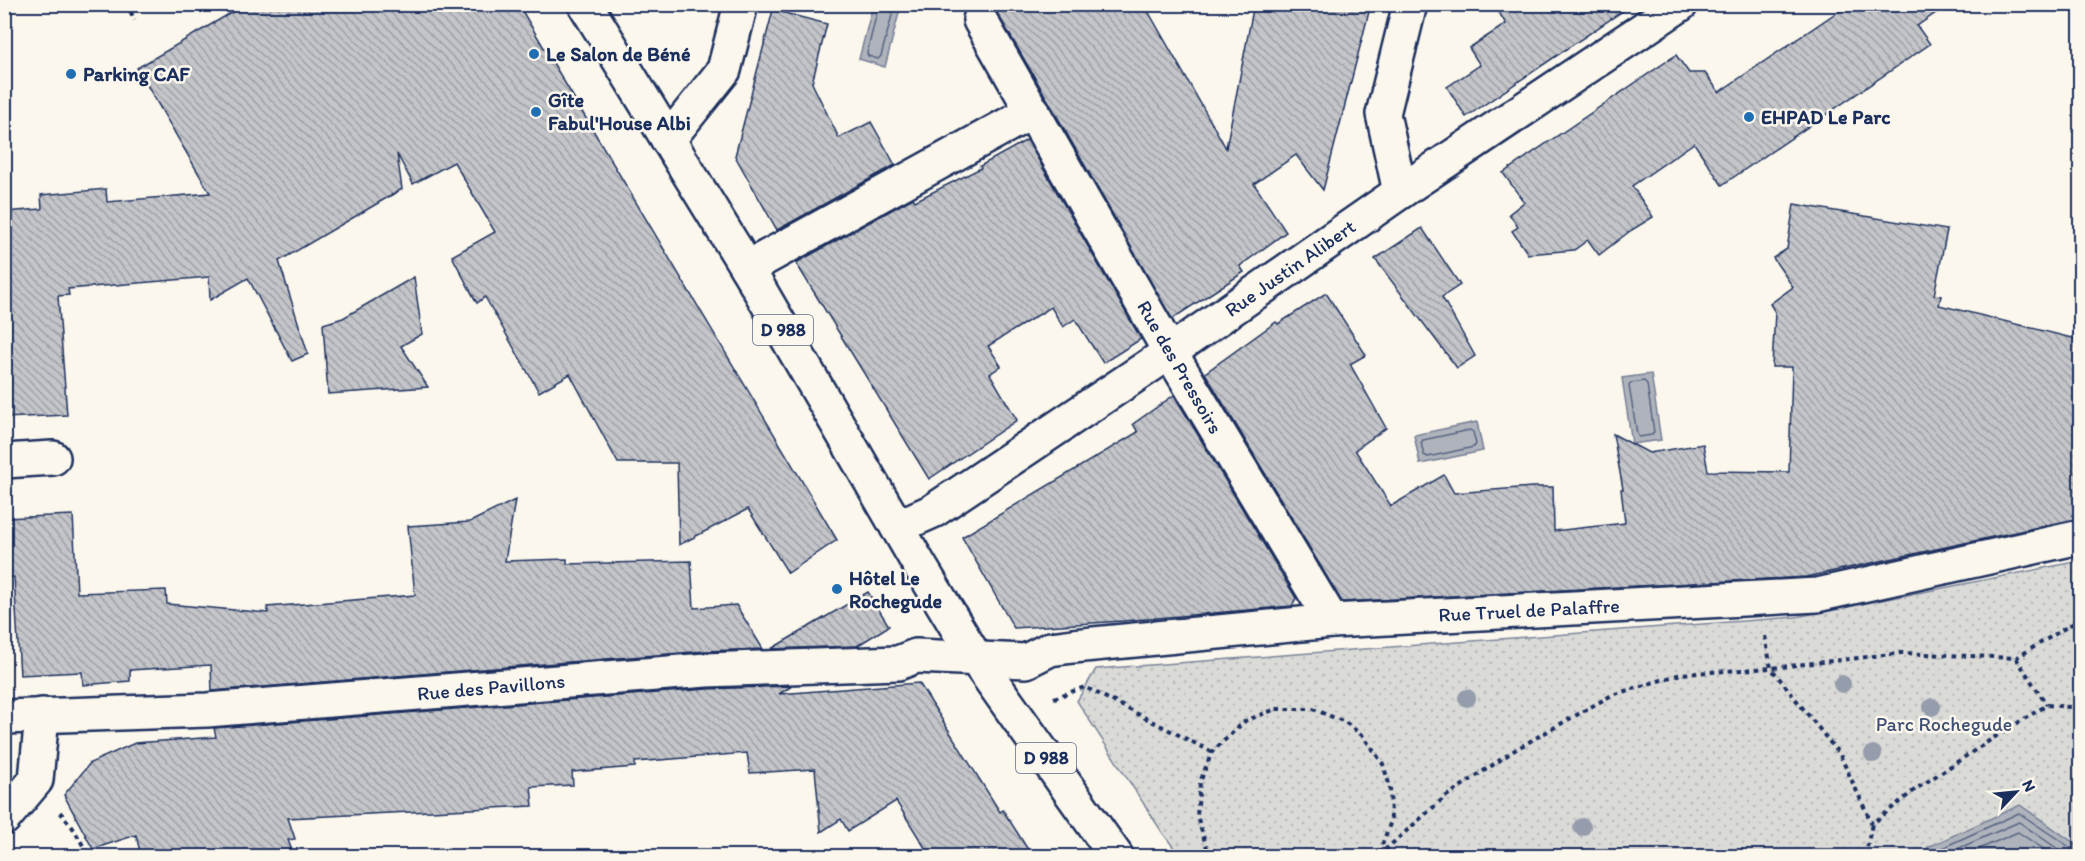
<svg xmlns="http://www.w3.org/2000/svg" width="2085" height="861" viewBox="0 0 2085 861" font-family="Itim,sans-serif">
<style>
.grass{fill:url(#grass-dots);stroke:#7a849a;stroke-width:1.5}
.water{fill:#afb3bb;stroke:#747e96;stroke-width:1.5}
.lines{fill:none;stroke-linecap:round;stroke-linejoin:round}
.shore{stroke:#566483;stroke-width:1.5}
.building{fill:url(#building-back-hatch);stroke:#1b2f5e;stroke-width:1.5}
.minor-casing{stroke:#1b2f5e;stroke-width:38}
.major-casing{stroke:#1b2f5e;stroke-width:38}
.path{stroke:#1b2f5e;stroke-width:4;stroke-dasharray:4.5 4.5;stroke-linecap:butt}
.minor{stroke:#fbf7ec;stroke-width:33}
.major{stroke:#fbf7ec;stroke-width:33}
.tree{fill:#959cab}
.poi-dot{fill:#1f6fb2;stroke:#fbf7ec;stroke-width:2}
.labels{text-anchor:middle;dominant-baseline:central;stroke-width:5;stroke-linejoin:round;paint-order:stroke}
.shield{fill:#fbf7ec;stroke:#5e6b89;stroke-width:1.5}
.shield-label{font-size:18px;font-weight:bold;fill:#1b2f5e}
.poi-label{font-size:20px;font-weight:bold;fill:#1b2f5e;stroke:#fbf7ec;text-anchor:start}
.street-label{font-size:20px;fill:#1b2f5e;stroke:#fbf7ec}
.park-label{font-size:20px;fill:#415176;stroke:#fbf7ec}
</style>
<defs>
<pattern id="grass-dots" width="8" height="8" patternUnits="userSpaceOnUse" patternTransform="scale(1.5)"><rect width="8" height="8" fill="#dadad7"/><path d="M2 2h.1M6 6h.1" fill="none" stroke="#babbbb" stroke-width="1.8" stroke-linecap="round"/></pattern>
<pattern id="building-back-hatch" width="6" height="6" patternUnits="userSpaceOnUse" patternTransform="scale(1.5)"><rect width="6" height="6" fill="#c3c5c9"/><path d="M-1 5l2 2M0 0l6 6M5-1l2 2" fill="none" stroke="#9ea0a6"/></pattern>
</defs>
<rect width="100%" height="100%" fill="#fbf7ec"/>
<filter id="ink" filterUnits="userSpaceOnUse"><feTurbulence type="fractalNoise" baseFrequency=".0167" numOctaves="2"/><feDisplacementMap in="SourceGraphic" scale="12" xChannelSelector="R" yChannelSelector="G"/><feConvolveMatrix kernelMatrix="1 2 1 2 8 2 1 2 1" color-interpolation-filters="sRGB"/></filter>
<g filter="url(#ink)">
<polygon class="grass" points="2080,561 2080,856 1180,856 1162,832 1077,701 1096,669 1796,617"/>
<g class="water">
<polygon points="873,5 901,5 885,67 859,59"/>
<polygon points="1651,374 1661,440 1632,444 1622,378"/>
<polygon points="1477,422 1483,451 1420,464 1414,435"/>
<polygon points="2020,805 2077,845 2080,856 1922,856 1928,847"/>
</g>
<g class="lines">
<g class="shore">
<polyline points="879,4 867,53 868,56 878,59 881,56 895,4"/>
<polygon points="1644,381 1647,384 1654,432 1652,435 1639,437 1637,434 1629,386 1631,383"/>
<polygon points="1470,430 1473,432 1476,444 1474,447 1428,457 1424,455 1421,443 1423,440"/>
<polyline points="1929,856 1933,852 2019,813 2071,848 2075,853 2080,854"/>
<polyline points="1941,856 2019,822 2068,856"/>
<polyline points="1963,856 2018,832 2054,856"/>
</g>
</g>
<g class="building">
<polygon points="246,4 518,4 837,540 788,573 748,509 679,545 677,463 618,463 570,374 539,392 485,297 477,303 452,256 495,232 454,162 413,184 397,154 402,189 279,261 308,354 292,361 248,278 210,300 209,277 68,289 69,295 58,296 67,415 4,418 4,212 42,209 41,195 106,189 107,202 210,193 137,68"/>
<polygon points="990,4 1144,4 1226,148 1254,4 1371,4 1323,190 1296,155 1254,184 1286,232 1240,266 1244,272 1172,319 1049,102 996,11"/>
<polygon points="1494,4 1633,4 1466,117 1447,87 1480,65 1469,48 1506,24"/>
<polygon points="1849,4 1949,4 1917,26 1930,44 1722,185 1694,143 1632,186 1653,217 1630,231 1599,255 1588,240 1574,250 1528,254 1512,231 1518,227 1509,214 1524,202 1503,173 1676,55 1689,73 1705,73 1719,92"/>
<polygon points="773,10 827,24 812,83 839,138 871,122 895,165 777,230 735,156"/>
<polygon points="1027,140 1141,339 1103,363 1075,319 1063,327 1051,307 988,346 1001,366 990,374 1017,420 929,479 796,263 913,198 915,201 981,168 980,166"/>
<polygon points="1794,204 1947,230 1934,295 1941,296 1939,305 2080,340 2080,518 1806,577 1342,602 1205,373 1276,322 1278,324 1326,293 1366,355 1350,364 1386,428 1355,450 1391,506 1444,475 1454,493 1532,487 1553,487 1554,531 1625,523 1621,489 1623,489 1613,434 1649,453 1703,444 1708,471 1789,472 1792,367 1772,367 1775,312 1770,304 1793,287 1773,258 1787,249"/>
<polygon points="1422,228 1460,285 1442,297 1475,356 1457,368 1375,259"/>
<polygon points="414,277 422,334 401,346 428,387 328,394 323,324 343,318"/>
<polygon points="1174,395 1296,598 1292,606 1123,621 1014,628 962,537 1138,432 1133,424"/>
<polygon points="515,500 505,561 567,559 567,564 691,561 694,608 736,605 763,649 705,651 212,691 211,665 130,670 130,681 83,685 82,672 20,675 14,577 4,578 4,518 73,515 77,593 166,590 167,604 268,613 267,607 415,595 408,526 470,522"/>
<polygon points="868,592 889,626 857,646 771,649"/>
<polygon points="919,683 1000,812 1003,810 1032,856 930,856 896,801 848,831 841,819 821,832 815,769 750,773 747,753 635,762 635,767 572,772 573,785 531,787 533,806 288,818 295,839 288,840 294,856 141,856 136,835 93,849 64,795 90,763 135,743 216,737 214,728 707,689 792,686 779,694"/>
</g>
<g class="lines">
<defs>
<g id="minor">
<polyline points="980,20 1170,352 1332,621"/>
<polyline points="668,140 724,70 741,4"/>
<polyline points="1400,192 1383,114 1410,4"/>
<polyline points="747,268 1033,111"/>
<polyline points="4,461 53,458"/>
<polyline points="897,527 933,511 1170,352 1400,192 1681,4"/>
<polyline points="4,717 207,710 706,670 898,663 916,656 1026,661 1050,649 1073,646 1332,621 1817,595 2080,537"/>
<polyline points="4,818 36,780 42,715"/>
</g>
<polyline id="major" points="585,4 747,268 917,561 976,659 1116,856"/>
</defs>
<use href="#minor" class="minor-casing"/>
<use href="#major" class="major-casing"/>
<g class="path">
<polyline points="126,4 135,20"/>
<polyline points="1765,636 1771,668 1840,755 1872,824 1916,789 1998,735 2047,705 2080,708"/>
<polyline points="2016,658 2047,705"/>
<polyline points="1054,698 1085,687 1212,752"/>
<polyline points="60,812 73,828 89,856"/>
<polyline points="1213,856 1207,848 1197,816 1200,782 1212,752 1245,721 1276,709 1313,709 1345,722 1363,736 1383,764 1390,787 1391,821 1379,853"/>
<polyline points="1378,856 1445,797 1518,748 1612,695 1681,674 1771,668 1901,653 2016,658 2070,625 2080,621"/>
<polyline points="1865,856 1872,824"/>
</g>
<use href="#minor" class="minor"/>
<use href="#major" class="major"/>
</g>
<g class="tree">
<circle cx="1842" cy="684" r="9"/>
<circle cx="1467" cy="698" r="9"/>
<circle cx="1932" cy="707" r="9"/>
<circle cx="1873" cy="754" r="9"/>
<circle cx="1582" cy="827" r="9"/>
</g>
</g>
<g class="poi-dot">
<circle cx="534" cy="54" r="6"/>
<circle cx="71" cy="74" r="6"/>
<circle cx="536" cy="112" r="6"/>
<circle cx="1749" cy="117" r="6"/>
<circle cx="837" cy="589" r="6"/>
</g>
<g class="labels">
<g class="shield">
<rect x="753" y="315" width="60" height="30" rx="4.5"/>
<rect x="1016" y="743" width="60" height="30" rx="4.5"/>
</g>
<g class="shield-label">
<text x="783" y="330">D 988</text>
<text x="1046" y="758">D 988</text>
</g>
<g class="poi-label">
<text x="546" y="54">Le Salon de Béné</text>
<text x="83" y="74">Parking CAF</text>
<text x="548" y="100">Gîte<tspan x="548" dy="23">Fabul'House Albi</tspan></text>
<text x="1761" y="117">EHPAD Le Parc</text>
<text x="849" y="578">Hôtel Le<tspan x="849" dy="23">Rochegude</tspan></text>
</g>
<g class="street-label">
<text transform="translate(1290 268) rotate(-35)">Rue Justin Alibert</text>
<text transform="translate(1180 367) rotate(60)">Rue des Pressoirs</text>
<text transform="translate(1529 610) rotate(-3)">Rue Truel de Palaffre</text>
<text transform="translate(491 687) rotate(-5)">Rue des Pavillons</text>
</g>
<g class="park-label">
<text x="1944" y="724">Parc Rochegude</text>
</g>
</g>
<rect width="2085" height="861" fill="none" stroke="#fbf7ec" stroke-width="24"/>
<rect x="12" y="12" width="2061" height="837" fill="none" stroke="#1b2f5e" stroke-width="2" filter="url(#ink)"/>
<g transform="translate(2016 792) rotate(64)" stroke="#fbf7ec" stroke-width="4.5" paint-order="stroke">
<path d="M0-4.5L10 22L0 15L-10 22Z" fill="#1b2f5e"/>
<text y="-9" font-size="16" font-weight="bold" text-anchor="middle" fill="#1b2f5e">N</text>
</g>
</svg>
